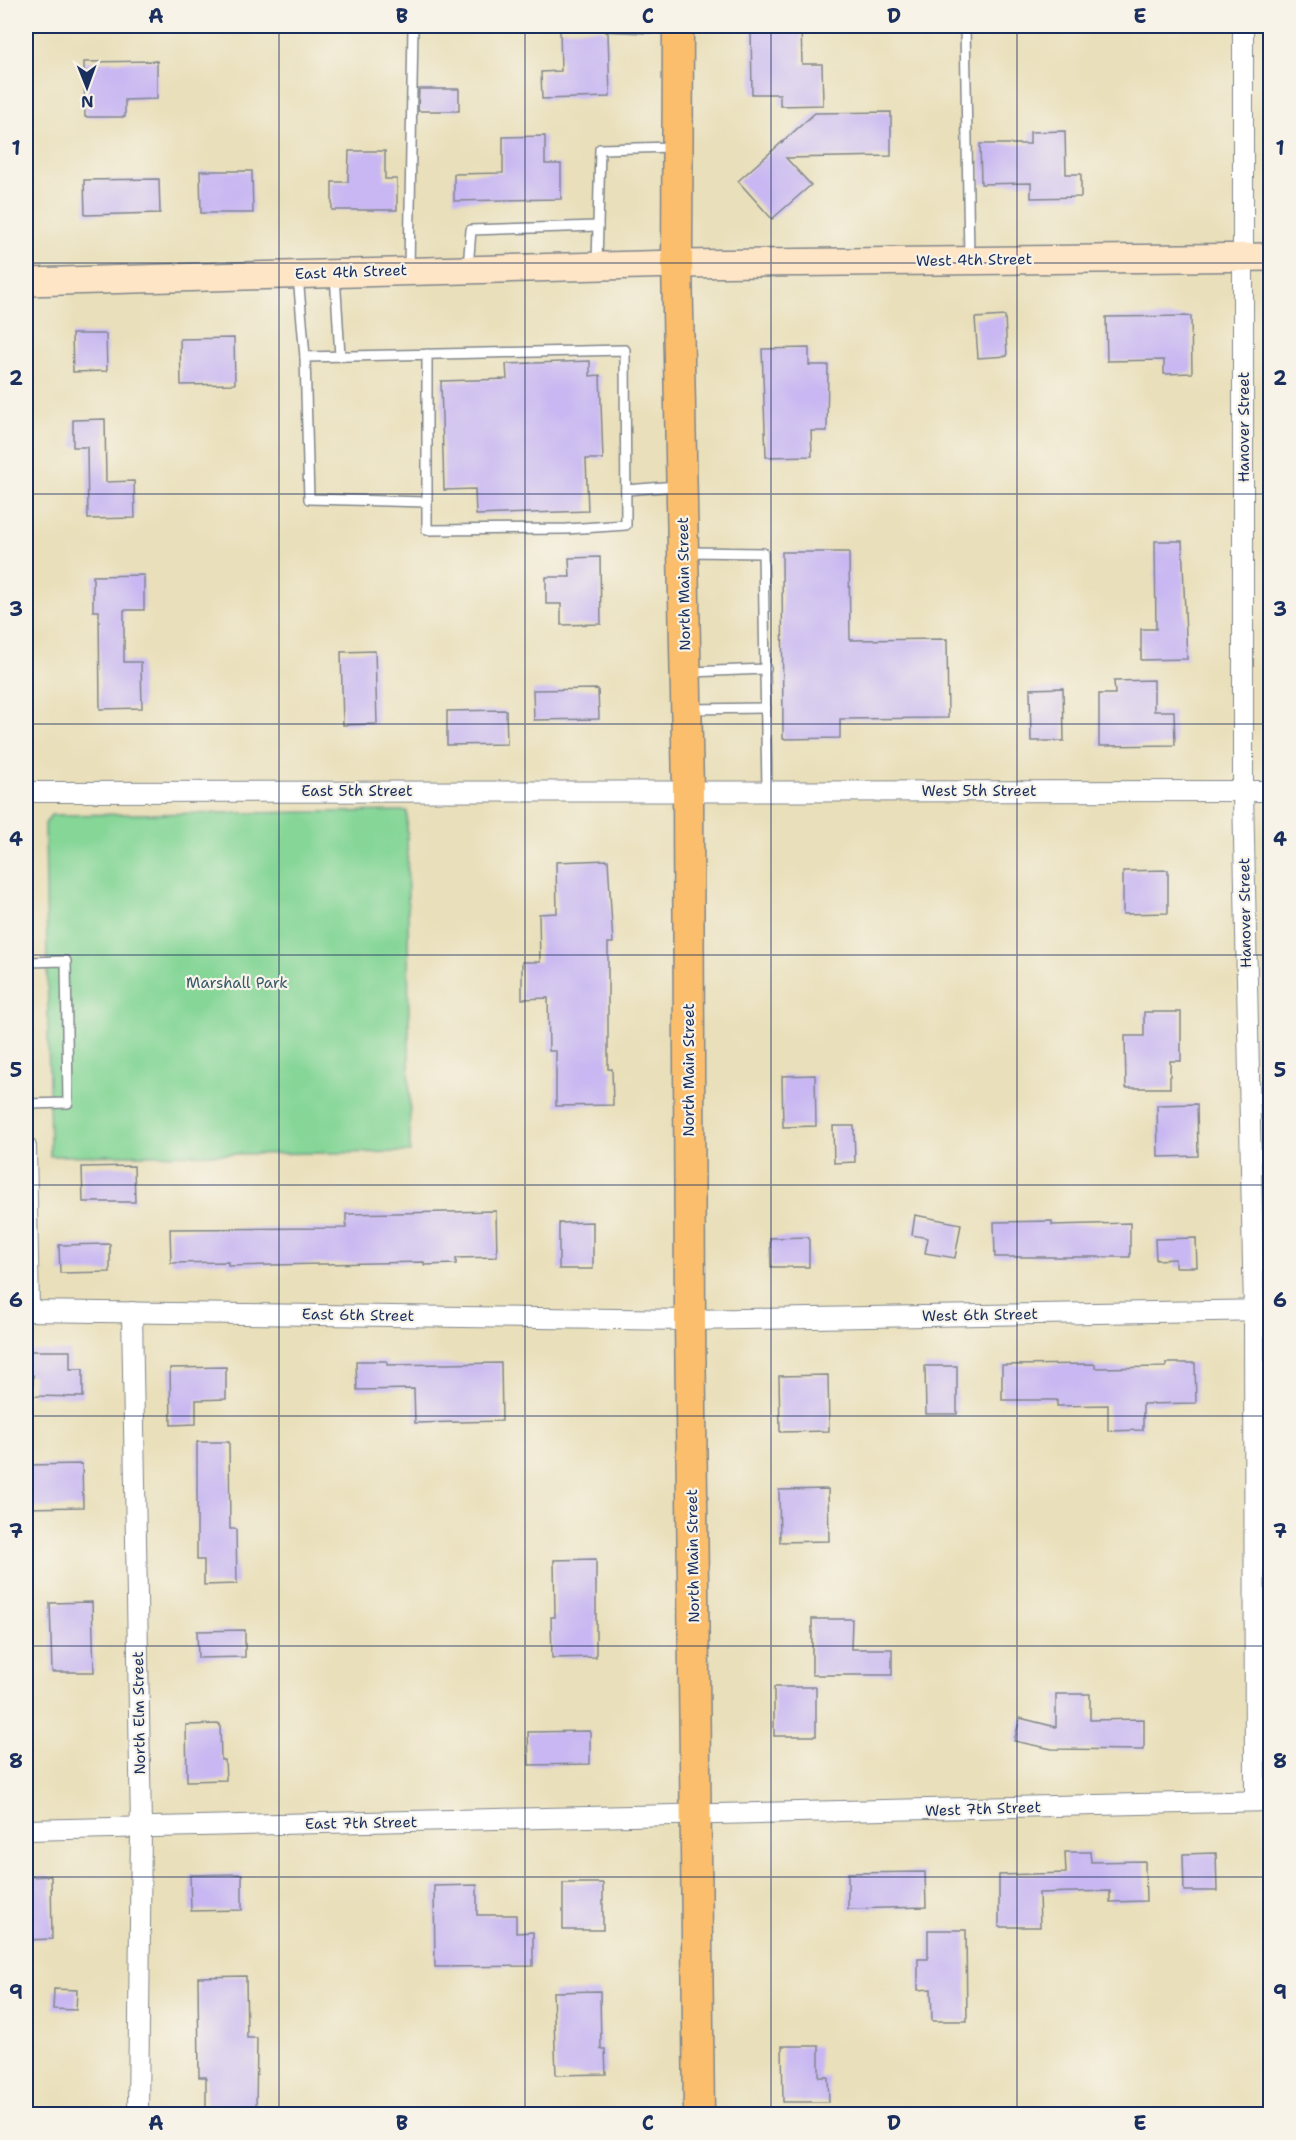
<svg xmlns="http://www.w3.org/2000/svg" width="1296" height="2140" viewBox="0 0 1296 2140" font-family="'Shantell Sans',sans-serif">
<style>
.green{fill:#85d697;stroke:#50827a;stroke-width:1.5}
.building{fill:#c8b7f2}
.lines{fill:none;stroke-linecap:round;stroke-linejoin:round}
.lane-casing{stroke:#82878c;stroke-width:12}
.street-casing{stroke:#82878c;stroke-width:22}
.secondary-casing{stroke:#82878c;stroke-width:30}
.primary-casing{stroke:#82878c;stroke-width:33}
.lane{stroke:#fff;stroke-width:9}
.street{stroke:#fff;stroke-width:20}
.secondary{stroke:#fde5c5;stroke-width:27}
.primary{stroke:#fabe6d;stroke-width:30}
.grid{fill:none;stroke:#1b2f5e;stroke-width:1.5;stroke-opacity:0.55}
.labels{text-anchor:middle;dominant-baseline:central;stroke-width:4.5;stroke-linejoin:round;paint-order:stroke}
.street-label{font-size:15px;fill:#1b2f5e;stroke:#f7f3e8}
.park-label{font-size:15px;fill:#36596c;stroke:#f7f3e8}
.neatline{fill:none;stroke:#1b2f5e;stroke-width:2}
.grid-label{font-size:20px;text-anchor:middle;font-weight:bold;fill:#1b2f5e}
</style>
<rect width="100%" height="100%" fill="#f7f3e8"/>
<filter id="ink" filterUnits="userSpaceOnUse"><feTurbulence type="fractalNoise" baseFrequency=".0167" numOctaves="2"/><feDisplacementMap in="SourceGraphic" scale="12" xChannelSelector="R" yChannelSelector="G"/><feConvolveMatrix kernelMatrix="1 2 1 2 8 2 1 2 1" color-interpolation-filters="sRGB"/></filter>
<filter id="wash" filterUnits="userSpaceOnUse"><feTurbulence type="fractalNoise" baseFrequency=".008" numOctaves="4" result="noise"/><feDisplacementMap in="SourceGraphic" scale="24" xChannelSelector="R" yChannelSelector="G"/><feGaussianBlur stdDeviation="1.35" result="paint"/><feColorMatrix in="noise" values="0 0 0 0 0 0 0 0 0 0 0 0 0 0 0 0 0 1.4 0 .05"/><feComposite in="paint" operator="in"/></filter>
<g filter="url(#wash)">
<rect width="100%" height="100%" fill="#e9dfba"/>
<polygon class="green" points="407,811 410,1152 50,1156 45,824 51,815"/>
<g id="blocks">
<g class="building">
<polygon points="751,26 801,26 802,64 822,64 823,105 780,106 780,94 752,94"/>
<polygon points="601,29 608,33 610,97 542,99 541,72 561,71 560,30"/>
<polygon points="157,61 157,99 125,100 125,117 85,117 84,62"/>
<polygon points="419,89 459,89 459,111 418,111"/>
<polygon points="891,112 891,156 786,158 811,185 772,219 738,181 815,113"/>
<polygon points="1065,131 1066,174 1081,174 1081,197 1031,198 1031,183 981,184 980,144 1030,144 1030,132"/>
<polygon points="545,136 545,164 561,164 561,199 454,201 454,174 503,173 503,137"/>
<polygon points="349,151 385,151 385,179 397,179 397,210 332,210 332,182 348,182"/>
<polygon points="200,171 252,171 253,213 201,213"/>
<polygon points="159,179 160,213 85,215 84,180"/>
<polygon points="1005,316 1007,356 978,358 975,318"/>
<polygon points="1191,316 1192,373 1164,374 1164,360 1107,361 1106,317"/>
<polygon points="72,334 106,334 107,371 73,372"/>
<polygon points="234,338 235,384 181,385 180,339"/>
<polygon points="809,348 809,365 828,365 827,431 811,431 812,456 766,457 762,349"/>
<polygon points="590,361 590,376 600,375 603,459 586,459 588,511 476,515 475,489 444,490 441,381 507,379 506,364"/>
<polygon points="105,419 106,482 134,481 135,518 88,519 87,447 73,447 73,420"/>
<polygon points="1155,541 1182,541 1187,659 1141,660 1141,629 1156,629"/>
<polygon points="782,552 849,552 850,640 947,639 948,718 840,719 840,738 783,739"/>
<polygon points="600,557 601,624 561,625 561,604 546,604 546,577 570,577 569,558"/>
<polygon points="144,575 144,610 124,610 124,662 141,662 142,708 100,709 99,611 93,611 93,576"/>
<polygon points="375,651 377,724 343,725 341,652"/>
<polygon points="1154,680 1154,711 1174,711 1175,745 1099,746 1099,694 1115,694 1114,681"/>
<polygon points="1063,688 1064,741 1031,741 1030,689"/>
<polygon points="598,689 599,719 534,720 533,690"/>
<polygon points="506,710 507,744 447,745 447,711"/>
<polygon points="608,860 613,943 608,943 608,1069 612,1069 613,1105 556,1106 556,1051 549,1051 548,998 522,999 522,962 540,962 539,914 557,913 556,862"/>
<polygon points="1168,870 1168,913 1123,914 1123,871"/>
<polygon points="1144,1012 1181,1012 1181,1061 1170,1061 1170,1088 1126,1088 1125,1036 1144,1036"/>
<polygon points="815,1075 816,1126 783,1127 782,1076"/>
<polygon points="1197,1104 1198,1156 1158,1157 1157,1105"/>
<polygon points="833,1126 854,1126 855,1162 834,1163"/>
<polygon points="134,1166 135,1202 83,1202 82,1167"/>
<polygon points="496,1211 497,1257 456,1258 456,1264 424,1265 424,1262 228,1266 228,1262 171,1263 170,1229 346,1228 346,1214"/>
<polygon points="915,1215 961,1224 955,1258 925,1253 928,1238 912,1235"/>
<polygon points="1052,1221 1052,1225 1130,1223 1130,1257 995,1257 994,1222"/>
<polygon points="593,1222 593,1269 559,1269 559,1223"/>
<polygon points="809,1237 809,1267 771,1267 770,1238"/>
<polygon points="1196,1238 1197,1267 1175,1267 1175,1259 1156,1260 1155,1239"/>
<polygon points="110,1244 110,1272 60,1273 59,1245"/>
<polygon points="26,1351 70,1351 70,1369 83,1369 83,1397 33,1396 33,1375 26,1375"/>
<polygon points="356,1361 387,1361 387,1365 501,1363 502,1421 415,1423 414,1389 357,1390"/>
<polygon points="1166,1363 1195,1363 1196,1403 1143,1404 1143,1430 1108,1431 1108,1405 1057,1406 1057,1400 1002,1400 1002,1365 1095,1364 1095,1368 1166,1367"/>
<polygon points="925,1366 957,1366 957,1414 926,1414"/>
<polygon points="226,1367 226,1399 196,1400 196,1424 171,1425 170,1368"/>
<polygon points="828,1375 829,1431 780,1432 779,1376"/>
<polygon points="197,1442 229,1442 230,1529 236,1529 237,1584 204,1585 204,1560 197,1560"/>
<polygon points="82,1464 83,1507 26,1508 26,1465"/>
<polygon points="828,1489 829,1541 780,1542 779,1490"/>
<polygon points="596,1559 596,1657 552,1658 551,1617 555,1617 554,1560"/>
<polygon points="92,1602 94,1672 52,1672 50,1603"/>
<polygon points="812,1619 852,1619 851,1649 892,1649 892,1675 812,1675"/>
<polygon points="245,1630 245,1657 198,1658 197,1631"/>
<rect x="774" y="1687" width="42" height="49"/>
<polygon points="1056,1694 1090,1694 1090,1720 1144,1719 1144,1750 1052,1749 1014,1741 1020,1718 1056,1727"/>
<polygon points="220,1724 221,1760 225,1760 226,1780 187,1781 186,1725"/>
<polygon points="590,1731 590,1764 529,1765 528,1732"/>
<polygon points="1065,1852 1090,1852 1091,1862 1145,1861 1146,1901 1110,1902 1110,1891 1039,1893 1040,1927 999,1927 999,1875 1066,1873"/>
<polygon points="1216,1853 1217,1891 1184,1891 1183,1854"/>
<polygon points="925,1872 926,1907 848,1909 848,1873"/>
<polygon points="242,1874 242,1910 191,1911 190,1875"/>
<polygon points="51,1876 52,1939 26,1940 26,1877"/>
<rect x="563" y="1883" width="40" height="47"/>
<polygon points="477,1885 477,1915 516,1915 516,1933 533,1932 533,1966 435,1967 434,1886"/>
<polygon points="928,1930 966,1930 967,2021 932,2021 931,1989 918,1990 918,1959 928,1959"/>
<polygon points="246,1976 247,2038 257,2038 256,2115 206,2115 206,2077 199,2077 198,1977"/>
<polygon points="54,1989 77,1990 76,2010 53,2009"/>
<polygon points="600,1991 601,2049 605,2049 606,2074 556,2075 553,1992"/>
<polygon points="782,2046 819,2046 819,2077 828,2077 829,2102 783,2102"/>
</g>
</g>
</g>
<g filter="url(#ink)">
<use href="#blocks" fill-opacity="0" stroke="#82878c" stroke-width="1.5"/>
<g class="lines">
<defs>
<g id="lane">
<polyline points="607,26 673,29"/>
<polyline points="965,26 969,257"/>
<polyline points="597,263 600,149 673,147"/>
<polyline points="468,268 471,230 598,226"/>
<polyline points="409,269 413,26"/>
<polyline points="335,275 340,356"/>
<polyline points="298,276 305,357"/>
<polyline points="626,490 677,486"/>
<polyline points="427,502 309,499 305,357 625,350 626,525 567,529 427,530 427,354"/>
<polyline points="688,552 763,553 767,790"/>
<polyline points="690,672 766,669"/>
<polyline points="689,709 766,708"/>
<polyline points="26,962 66,961 68,1103 26,1104"/>
</g>
<g id="street">
<polyline points="1243,26 1243,792 1254,1311 1255,1801"/>
<polyline points="26,792 1270,791"/>
<polyline points="26,1147 29,1311"/>
<polyline points="26,1311 690,1320 1270,1310"/>
<polyline points="132,1312 141,1827 138,2114"/>
<polyline points="26,1830 1270,1801"/>
</g>
<polyline id="secondary" points="26,282 677,264 1270,257"/>
<polyline id="primary" points="678,26 677,264 688,790 690,1320 699,2114"/>
</defs>
<use href="#lane" class="lane-casing"/>
<use href="#street" class="street-casing"/>
<use href="#secondary" class="secondary-casing"/>
<use href="#primary" class="primary-casing"/>
<use href="#lane" class="lane"/>
<use href="#street" class="street"/>
<use href="#secondary" class="secondary"/>
<use href="#primary" class="primary"/>
</g>
</g>
<path class="grid" d="M279,26V2114M525,26V2114M771,26V2114M1017,26V2114M26,263H1270M26,494H1270M26,724H1270M26,955H1270M26,1185H1270M26,1416H1270M26,1646H1270M26,1877H1270"/>
<g class="labels">
<g class="street-label">
<text transform="translate(974 260) rotate(-1)">West 4th Street</text>
<text transform="translate(351 272) rotate(-2)">East 4th Street</text>
<text transform="translate(1244 427) rotate(-90)">Hanover Street</text>
<text transform="translate(684 584) rotate(-91)">North Main Street</text>
<text x="357" y="791">East 5th Street</text>
<text x="979" y="791">West 5th Street</text>
<text transform="translate(1245 913) rotate(-91)">Hanover Street</text>
<text transform="translate(689 1070) rotate(-90)">North Main Street</text>
<text transform="translate(358 1315) rotate(1)">East 6th Street</text>
<text transform="translate(980 1315) rotate(-1)">West 6th Street</text>
<text transform="translate(693 1556) rotate(-91)">North Main Street</text>
<text transform="translate(139 1713) rotate(-91)">North Elm Street</text>
<text transform="translate(983 1809) rotate(-2)">West 7th Street</text>
<text transform="translate(361 1823) rotate(-1)">East 7th Street</text>
</g>
<g class="park-label">
<text x="237" y="983">Marshall Park</text>
</g>
</g>
<rect width="1296" height="2140" fill="none" stroke="#f7f3e8" stroke-width="66"/>
<g transform="translate(87 87) rotate(179)" stroke="#f7f3e8" stroke-width="4.5" paint-order="stroke">
<path d="M0-4.5L10 22L0 15L-10 22Z" fill="#1b2f5e"/>
<text y="-9" font-size="16" font-weight="bold" text-anchor="middle" fill="#1b2f5e">N</text>
</g>
<rect x="33" y="33" width="1230" height="2074" class="neatline"/>
<g class="grid-label">
<text x="156" y="23">A</text>
<text x="402" y="23">B</text>
<text x="648" y="23">C</text>
<text x="894" y="23">D</text>
<text x="1140" y="23">E</text>
<text x="16" y="155">1</text>
<text x="1280" y="155">1</text>
<text x="16" y="385">2</text>
<text x="1280" y="385">2</text>
<text x="16" y="616">3</text>
<text x="1280" y="616">3</text>
<text x="16" y="846">4</text>
<text x="1280" y="846">4</text>
<text x="16" y="1077">5</text>
<text x="1280" y="1077">5</text>
<text x="16" y="1307">6</text>
<text x="1280" y="1307">6</text>
<text x="16" y="1538">7</text>
<text x="1280" y="1538">7</text>
<text x="16" y="1768">8</text>
<text x="1280" y="1768">8</text>
<text x="16" y="1999">9</text>
<text x="1280" y="1999">9</text>
<text x="156" y="2130">A</text>
<text x="402" y="2130">B</text>
<text x="648" y="2130">C</text>
<text x="894" y="2130">D</text>
<text x="1140" y="2130">E</text>
</g>
</svg>
